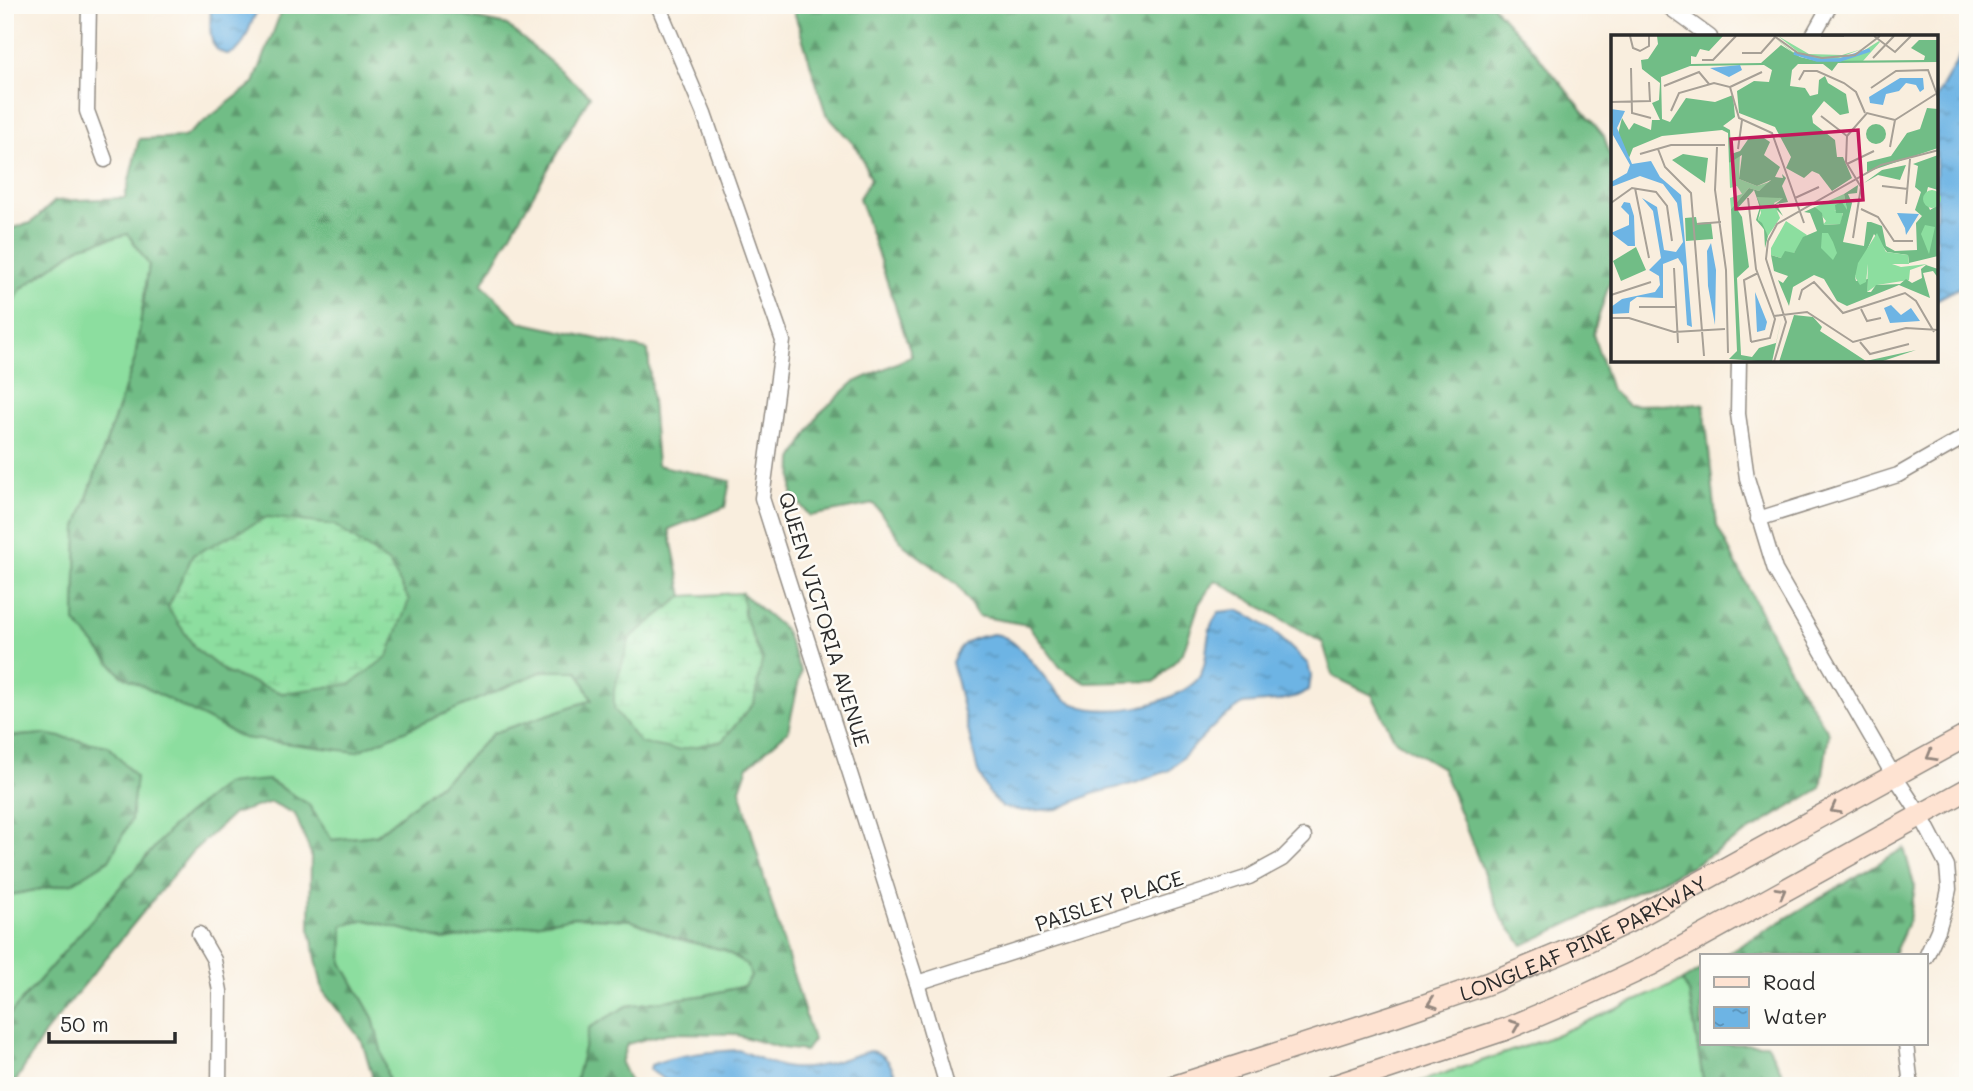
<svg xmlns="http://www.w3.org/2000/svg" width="1973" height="1091" viewBox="0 0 1973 1091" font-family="Mali,sans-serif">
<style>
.grass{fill:#8cde9f;stroke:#5c8465;stroke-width:2}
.forest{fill:url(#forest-firs);stroke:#4e7458;stroke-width:2;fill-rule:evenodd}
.wetland{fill:url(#wetland-marsh);stroke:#5c8465;stroke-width:2}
.water{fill:url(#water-ripples);stroke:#4c7088;stroke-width:2}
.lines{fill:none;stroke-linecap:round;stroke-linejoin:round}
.minor-casing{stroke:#928c84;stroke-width:17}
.secondary-casing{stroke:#928c84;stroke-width:24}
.minor{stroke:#fff;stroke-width:14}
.secondary{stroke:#fee3d2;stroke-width:21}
.oneway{stroke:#94877e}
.labels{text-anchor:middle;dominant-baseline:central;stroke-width:5;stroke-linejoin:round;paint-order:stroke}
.street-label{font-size:21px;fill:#2b2b2b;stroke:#fdfcf7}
.inset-river{fill:none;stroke:#6db4e4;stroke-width:3.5}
.inset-road{fill:none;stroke:#a7a096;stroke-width:2}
.view{fill:#c2185b;fill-opacity:0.15;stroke:#c2185b;stroke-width:3.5}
.inset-edge{fill:none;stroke:#2b2b2b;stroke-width:3.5}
</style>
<defs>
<pattern id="forest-firs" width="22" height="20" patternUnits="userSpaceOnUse" patternTransform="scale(1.75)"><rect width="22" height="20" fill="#71bd86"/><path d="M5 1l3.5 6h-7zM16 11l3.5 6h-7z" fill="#5d9a6e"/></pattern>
<pattern id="wetland-marsh" width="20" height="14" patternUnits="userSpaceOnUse" patternTransform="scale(1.75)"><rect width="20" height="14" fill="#8cde9f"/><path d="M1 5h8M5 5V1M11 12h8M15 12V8" fill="none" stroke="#79bf89"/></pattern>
<pattern id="water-ripples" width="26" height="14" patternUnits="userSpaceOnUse" patternTransform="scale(1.75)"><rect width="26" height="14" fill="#6db4e4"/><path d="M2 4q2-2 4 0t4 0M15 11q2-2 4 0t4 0" fill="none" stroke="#5a93b9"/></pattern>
</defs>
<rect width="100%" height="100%" fill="#fdfcf7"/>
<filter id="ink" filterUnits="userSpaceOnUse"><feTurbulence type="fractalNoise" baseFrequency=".0143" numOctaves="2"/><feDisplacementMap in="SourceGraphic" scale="14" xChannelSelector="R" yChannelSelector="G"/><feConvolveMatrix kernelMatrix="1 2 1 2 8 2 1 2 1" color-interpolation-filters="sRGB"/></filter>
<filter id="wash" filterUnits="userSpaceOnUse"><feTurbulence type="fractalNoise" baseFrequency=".00686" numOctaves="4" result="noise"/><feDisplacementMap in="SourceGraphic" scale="28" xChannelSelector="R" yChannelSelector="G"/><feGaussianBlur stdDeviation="1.57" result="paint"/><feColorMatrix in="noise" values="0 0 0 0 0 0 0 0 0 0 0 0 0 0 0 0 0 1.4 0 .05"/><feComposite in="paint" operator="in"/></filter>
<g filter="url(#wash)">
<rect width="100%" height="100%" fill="#f9eede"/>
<g class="grass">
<polygon points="128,233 149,265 135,359 77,527 75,622 121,675 467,703 543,671 578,671 592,700 493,733 456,771 376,835 332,840 308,804 269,780 173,826 5,1020 5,896 72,883 45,734 5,737 5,317 21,289 81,246"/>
<polygon points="574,917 630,920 678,939 724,950 748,966 751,977 744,986 706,995 627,1006 576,1080 580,1086 390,1086 373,1018 342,963 343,925 367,920 444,940"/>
<polygon points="1682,981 1689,992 1704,1086 1617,1086 1596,1081 1586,1086 1407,1086 1541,1041"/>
</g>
<g class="forest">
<path d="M320,5H412L507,25L590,96L482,284L520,322L648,350L657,465L730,481L725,507L669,529L683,596L630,638L762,661L744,614L742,593L784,629L801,671L788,731L748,766L740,789L764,878L813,1040L805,1051L782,1048L733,1034L668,1033L627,1044L621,1063L632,1086H580L576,1080L589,1028L627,1006L706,995L744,986L751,977L748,966L724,950L678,939L630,920L574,917L444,940L367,920L343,925L342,963L373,1018L390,1086H371L372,1075L362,1041L323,991L310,931L311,854L295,814L271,802L233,814L191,853L45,1033L13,1086H5V1020L173,826L225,784L268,780L308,804L332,840L376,835L456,771L493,733L592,700L578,671H543L356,752L243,738L121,675L75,622L77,527L135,359L149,265L128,234L81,246L21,289L5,317V230L31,223L55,201L125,198L139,139L184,137L254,83L282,9ZM193,555L282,693L227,673L196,649L168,608Z"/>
<polygon points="792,5 1492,5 1534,51 1604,136 1612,163 1612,275 1593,334 1611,390 1628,405 1704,404 1717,526 1794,678 1829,733 1821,788 1688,868 1523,945 1502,919 1442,768 1395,740 1372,695 1333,676 1323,643 1215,580 1199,604 1183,653 1156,681 1086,683 1060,667 1028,625 978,616 957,584 905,546 874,504 810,516 792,495 793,459 819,414 853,383 912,356 859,198 871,179 858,149 826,114"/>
<polygon points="45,734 108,746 136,777 131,820 109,860 72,883 5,896 5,737"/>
<polygon points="1904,848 1915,888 1909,920 1893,956 1723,956"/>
<polygon points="1702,969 1702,1044 1767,1044 1789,1086 1704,1086 1689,992 1682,981"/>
</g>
<g class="wetland">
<polygon points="267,517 334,525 389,563 409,600 388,656 351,684 282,693 227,673 196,649 168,608 193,555"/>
<polygon points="742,593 744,614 762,661 754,703 722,741 678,750 640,743 614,709 614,690 630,638 683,596"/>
</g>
<g class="water">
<path d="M211,5H261C251,18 249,35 241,46C238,50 232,54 227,54C205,51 211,21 211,5Z"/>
<polygon points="1968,42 1968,283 1936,300 1936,98"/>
<path d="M1237,610L1254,618L1272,630L1308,664L1311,676L1309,690L1297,696L1278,701L1243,704L1220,720L1170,770L1135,783L1092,794L1058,809L1024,811L1002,807L989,793L978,772L952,662C960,645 964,641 983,636C984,636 993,634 993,634C1023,636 1044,686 1068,701C1102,720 1168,706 1195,682C1211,667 1203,639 1213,621C1215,618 1217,615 1219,612Z"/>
<path d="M738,1050C753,1055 768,1064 784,1067C812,1073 843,1058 870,1051C889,1053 893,1070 901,1086H674L650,1070L651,1065C678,1054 708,1052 738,1050Z"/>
</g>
</g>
<g filter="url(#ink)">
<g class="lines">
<defs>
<g id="minor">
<polyline points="89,5 87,111 105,160"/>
<polyline points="658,5 704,114 783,341 762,498 917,983 947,1086"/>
<polyline points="1666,5 1710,37"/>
<polyline points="1812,37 1830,5"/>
<polyline points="1739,360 1738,414 1747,478 1775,570 1888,766 1921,816 1947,866 1949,889 1946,903 1938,930 1926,957"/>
<polyline points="1758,519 1898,475 1968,435"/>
<polyline points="199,934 214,960 220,991 219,1086"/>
<polyline points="917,983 1249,877 1282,859 1304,837"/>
<polyline points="1906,1044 1911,1086"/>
</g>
<g id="secondary">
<path id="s1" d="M1176,1086L1393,1016L1489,983L1566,951L1628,922L1968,735"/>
<polyline points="1334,1086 1506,1029 1586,995 1650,965 1968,789"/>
</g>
</defs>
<use href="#minor" class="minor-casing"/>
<use href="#secondary" class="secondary-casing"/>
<use href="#minor" class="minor"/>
<use href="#secondary" class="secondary"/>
</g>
<defs><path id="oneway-chevron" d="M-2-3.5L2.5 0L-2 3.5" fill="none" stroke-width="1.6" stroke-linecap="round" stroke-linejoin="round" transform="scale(1.75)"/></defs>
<g class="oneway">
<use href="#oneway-chevron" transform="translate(1931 756) rotate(150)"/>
<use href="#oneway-chevron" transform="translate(1835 809) rotate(151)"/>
<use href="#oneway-chevron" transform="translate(1781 892) rotate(-29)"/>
<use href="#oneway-chevron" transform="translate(1432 1003) rotate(161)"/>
<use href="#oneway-chevron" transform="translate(1515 1025) rotate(-22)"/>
</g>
</g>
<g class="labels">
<g class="street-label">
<text transform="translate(825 619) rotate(73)">QUEEN VICTORIA AVENUE</text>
<text transform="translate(1109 900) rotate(-18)">PAISLEY PLACE</text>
<text stroke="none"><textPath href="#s1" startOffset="434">LONGLEAF PINE PARKWAY</textPath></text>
</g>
</g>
<g transform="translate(1611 35)">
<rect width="327" height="327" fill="#f9eede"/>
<path d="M167,1L198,19L231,20L251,14L227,23L246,20L268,6L269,7L252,26H205L182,18L164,3L182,17L196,22L205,23L191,20ZM129,118L128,144L146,151L161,146L148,156L138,153L120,174L119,163L131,159L126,151L119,153L118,128ZM233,159L236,175H223L232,177L230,189L212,190L215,186L204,172ZM165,160L173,163L163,168L169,183L157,201L147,185L150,178L146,162ZM175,186L196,200L183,218L170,223L160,220V213ZM275,227L290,232L316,229L299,235L298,245L266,250L256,257L257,229Z" fill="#8cde9f"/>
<path d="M46,1H112L98,16L89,14L85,22L80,21V29L150,28L170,10L189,22L206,26L313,25L314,21L300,13L308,5H327V27L227,28L221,36L212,29H187L181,35L179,51L194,53L199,61L207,59L208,45L214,41L217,48L235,59L238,78L229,80L213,66L201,81L202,88L224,105L226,122H232L241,143L221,156L208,139L201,136L193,143L175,133L180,122L164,92L128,78L126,56L143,46L158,47L161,35L153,30L79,31L50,42L51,84L59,87L75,63L104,67L122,60L124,82L112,91L119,95L120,119L129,116L138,103H153L159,107L153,120L169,132L164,142L172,143L171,139L175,143L171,151L177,167L165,169L172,181L162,171L172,163L146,162L150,172L147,185L151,188L157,201L154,213L153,194L145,185L149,172L143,155L126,174L131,182L138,232L126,243L130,320L141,322L148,313L165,308L171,281L161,327L118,324L126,316L120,174L138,153L148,156L160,145L146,151L128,144L131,120L118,128L117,98L111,95L51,101L22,113L18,123L7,99L11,83L18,95L23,88L40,95L41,85H49L41,68L48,65L49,48L31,34L30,25L37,24L47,9ZM316,73L327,74V113L256,137V127L280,121L296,98L309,94ZM255 99a10 10 0 1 1 20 0a10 10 0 1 1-20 0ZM72,119L97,123L94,148L61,125ZM327,120V155L317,152L314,164L319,175L327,170V221L298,228L297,220L276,217L263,199L244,242L245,246L257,244L256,257H260L265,250L289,249L295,244L301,248L311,243L310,234L315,230L327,234V243L322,236L312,238L319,263L288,250L236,271L226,266L213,244L203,240L182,252L178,271L167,245L172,248L177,241L163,236L160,220L170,223L174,216L183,218L192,202L206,196L199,178L193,177L204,172L211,178L213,190L229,189L232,178H225L224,170L231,167L236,175L233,159L247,150L246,158L237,159L241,168L232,207L253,211L256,187H260L271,191L275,211L284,216L306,215L305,188L311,181L304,175L310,157L304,152L307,131L302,129ZM295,130L289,145L267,140L253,148L271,135ZM85,182L86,188L100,187L102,204L75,206L74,183ZM25,212L35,235L10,246L2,226ZM183,280L202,282L211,292L209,296L255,326L305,315L269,327H168Z" fill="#71bd86"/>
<path d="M312 164a9 9 0 1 1 18 0a9 9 0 1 1-18 0ZM314,190L324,192L318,219L310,199ZM211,198H217L222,207L226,218L222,225L210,213ZM266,198L275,217L297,220L298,229H257L255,247L249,250L244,242L247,228Z" fill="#8cde9f"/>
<path d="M129,30L131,35L118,42L99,33ZM289,43H312L313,54L309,57L305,50L295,48L288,56L275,59L272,70L259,68L258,62ZM0,74L14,76L6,93L21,129L40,126L49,142L70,160L81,292L76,290L72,231L67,223L52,229V263L26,262L19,267L18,278L0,279V272L11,264L44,257L49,250L48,241L38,235L50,223L42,176L31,163L46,172L53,215L65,217L72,207L66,168L52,149L29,141L0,152V147L16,138L19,130L2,100ZM13,167L19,168L23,181L24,211H17L0,198L18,190V180L10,172ZM286,178L308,179L295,200L294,193ZM100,208L105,235L104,290L97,251L96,216ZM144,257L156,287L154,295L146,297ZM280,270L290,280L300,273L309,286L279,288L273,273Z" fill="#6db4e4"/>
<path class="inset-river" d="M183,18L206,25H229L259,15"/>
<path class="inset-road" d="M19,1L22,13L29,16L38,11V1M163,1L187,18L211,23L244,20L269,1M210,1H233M263,1L284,17L300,1M131,18H150L165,1M262,23L283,1M91,25H102L125,1M20,33L21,78L40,83M188,45L193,36H206L233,48L245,57L254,78M53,51L88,37L98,49M119,52L151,37M260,53L285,36L317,35L328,65M0,67L39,66L38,47M60,76L68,58L103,48L119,52L128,83L161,98L193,188M210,81L236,101M284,85L328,57M106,112L104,155L115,235L117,318M279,112L284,85M47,114L54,132L80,158L93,321M127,114L131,85M29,119L60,110H114M236,129L263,116M271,151L297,154M24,153L38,223M137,163L145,234L164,284L159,303L140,307M184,163L208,152M0,168L21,153L45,157L56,171L61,206M295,169L299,124M250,174L267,182L283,206H302M86,189L110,187M242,203L250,152L235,127L236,101L256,78L284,85M63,233L67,308M0,260L40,247M188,265L191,255L203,247L232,278L294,258L305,266L323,297M28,272H65M250,274L256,286L270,283M163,281L196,277L242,307L295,293L328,295M0,283H18L63,297L114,294M140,307L133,245L147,238M249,307L259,319L298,309M163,327L175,287L155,224L157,206L166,189L270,130L328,115"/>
<path class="view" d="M247,95L252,165L125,174L120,104Z"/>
<rect width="327" height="327" class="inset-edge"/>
</g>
<rect width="1973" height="1091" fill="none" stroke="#fdfcf7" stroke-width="28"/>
<rect x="1700" y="954" width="228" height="91" fill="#fdfcf7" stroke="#a9a8a5" stroke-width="2"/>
<rect x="1714" y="977" width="35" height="10" fill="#fee3d2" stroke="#a9a8a5" stroke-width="2"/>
<text x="1763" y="990" font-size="21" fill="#2b2b2b">Road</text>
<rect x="1714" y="1007" width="35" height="21" fill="url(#water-ripples)" stroke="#a9a8a5" stroke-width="2"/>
<text x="1763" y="1024" font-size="21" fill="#2b2b2b">Water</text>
<path d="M49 1032v10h126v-10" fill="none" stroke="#2b2b2b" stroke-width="3.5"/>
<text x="60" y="1032" font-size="21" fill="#2b2b2b" stroke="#fdfcf7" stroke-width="5" paint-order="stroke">50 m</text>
</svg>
